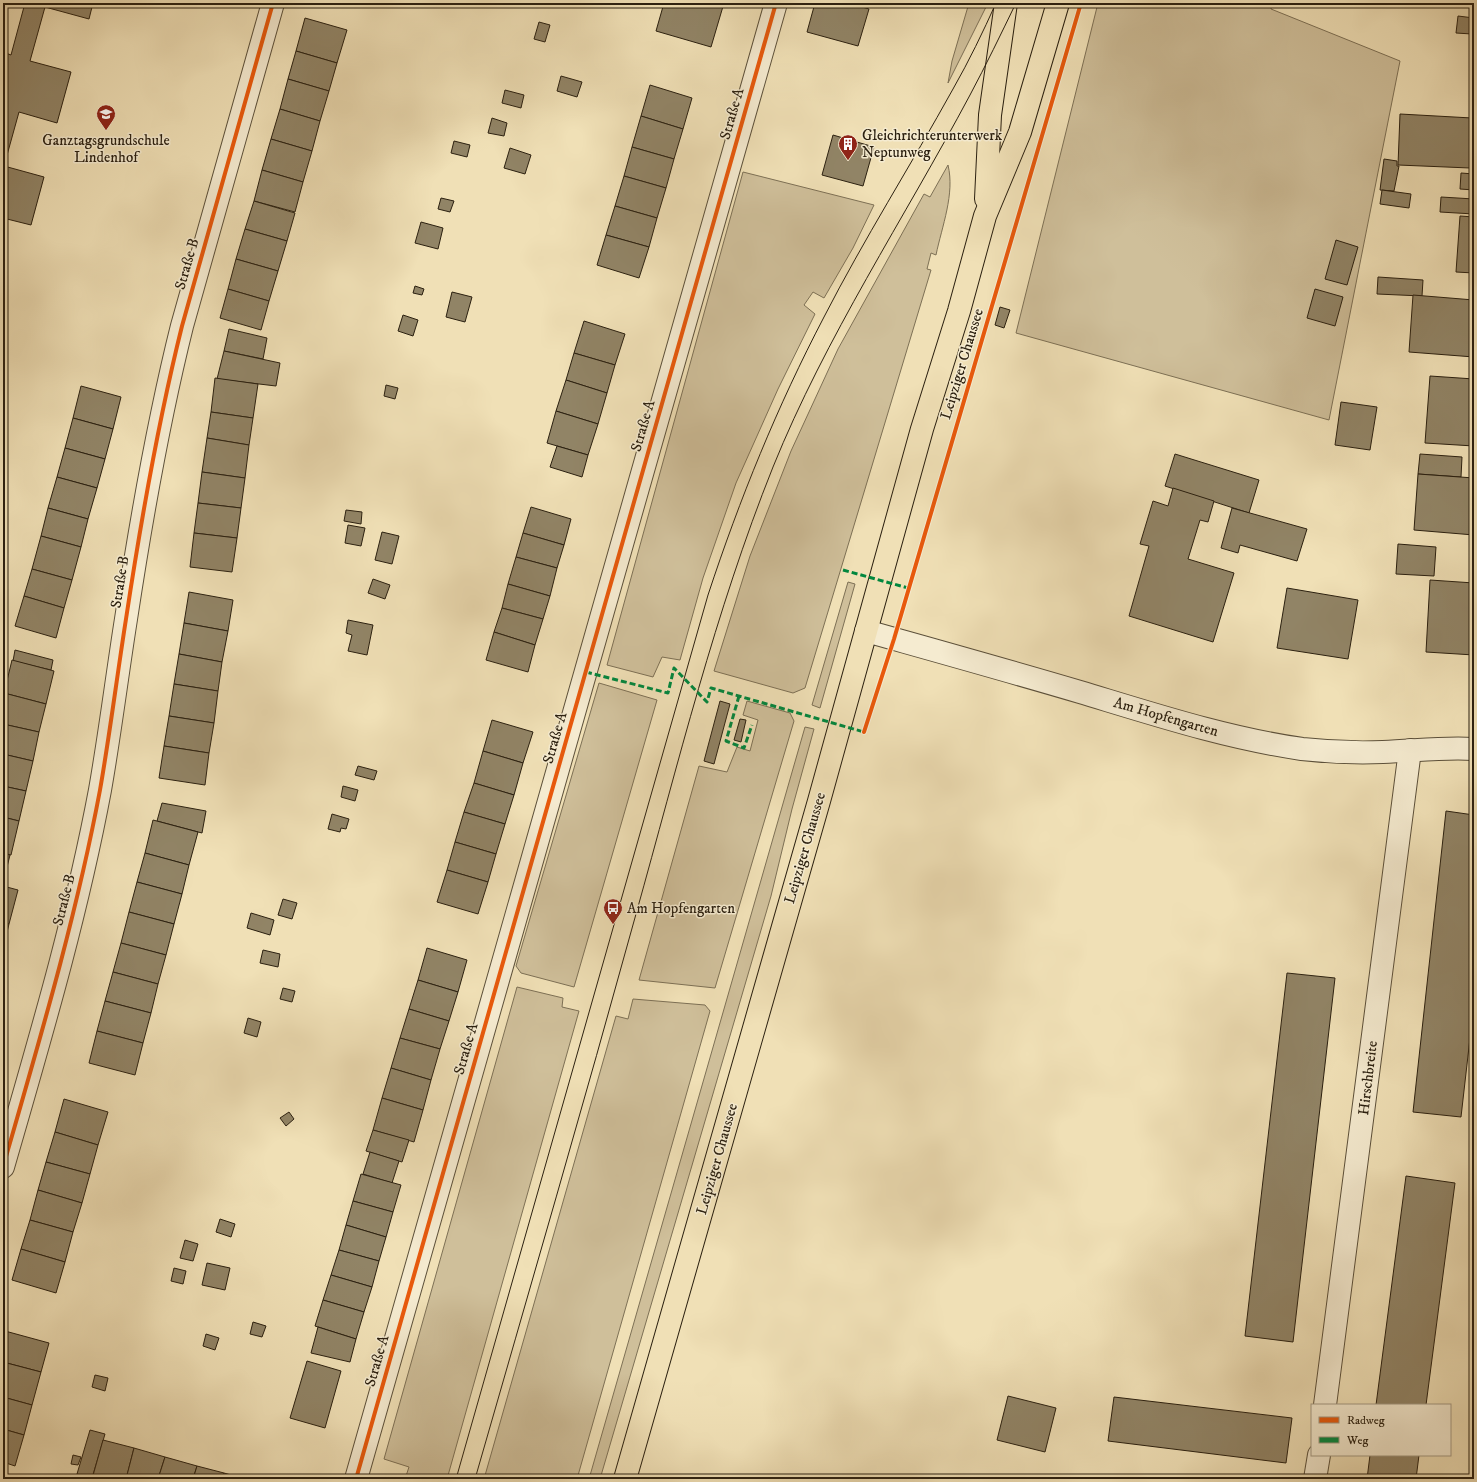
<svg xmlns="http://www.w3.org/2000/svg" width="1477" height="1482" viewBox="0 0 1477 1482" font-family="'IM FELL DW Pica',serif">
<style>
.green{fill:#cfbf9a;stroke:#7d7055}
.building{fill:#918466;stroke:#2b2010}
.lines{fill:none;stroke-linecap:round;stroke-linejoin:round}
.minor-casing{stroke:#5c503a;stroke-width:24}
.major-casing{stroke:#2b2010;stroke-width:24}
.minor{stroke:#f5ebd0;stroke-width:22}
.major{stroke:#f0e0b6;stroke-width:22}
.tram{stroke:#2b2010;stroke-width:1}
.quiet{stroke:#00873e;stroke-width:3;stroke-dasharray:6 3;stroke-linecap:butt}
.cycleway-casing{stroke:#f5ebd0;stroke-width:6}
.cycleway{stroke:#e8590c;stroke-width:4}
.labels{text-anchor:middle;dominant-baseline:central;stroke-width:3;stroke-linejoin:round;paint-order:stroke}
.street-label{font-size:15px;fill:#2b2010;stroke:#f5ebd0}
.poi-label{font-size:15px;fill:#2b2010;stroke:#f5ebd0;text-anchor:start}
</style>
<rect width="100%" height="100%" fill="#f0e0b6"/>
<filter id="stains"><feTurbulence type="fractalNoise" baseFrequency=".005" numOctaves="4"/><feColorMatrix values="0 0 0 0 .2 0 0 0 0 .09 0 0 0 0 .02 0 0 0 .5 -.17"/></filter>
<radialGradient id="worn" r=".72"><stop offset=".6" stop-color="#630" stop-opacity="0"/><stop offset="1" stop-color="#630" stop-opacity=".3"/></radialGradient>
<g class="green">
<polygon points="969,3 988,3 948,83 952,61"/>
<polygon points="1098,3 1272,3 1271,9 1400,61 1329,420 1016,333"/>
<path d="M948,165C955,194 942,226 936,255L931,253L927,269L931,270L805,688L793,693L714,671L750,556L791,451L838,349L924,194L930,197Z"/>
<polygon points="743,172 874,205 853,248 824,298 813,292 804,305 815,314 778,389 736,483 703,578 680,660 662,657 653,677 607,665"/>
<polygon points="848,582 855,584 820,708 812,705"/>
<polygon points="599,683 657,700 574,987 521,973 516,966"/>
<polygon points="747,701 790,713 794,721 715,988 639,980 699,766 727,772 737,747 750,751 758,720 743,715"/>
<polygon points="805,727 814,729 792,809 771,896 600,1479 589,1479"/>
<polygon points="517,987 563,998 562,1007 579,1011 447,1479 405,1479 409,1467 384,1459"/>
<polygon points="633,999 705,1005 710,1011 577,1479 484,1479 616,1016 628,1019"/>
</g>
<g class="building">
<polygon points="25,3 93,3 89,19 45,7 30,61 71,72 57,123 19,112 4,166 44,177 31,225 3,218 3,52 11,55"/>
<polygon points="664,3 724,3 711,47 656,31"/>
<polygon points="815,3 849,3 869,9 858,46 807,32"/>
<polygon points="1458,16 1474,18 1474,32 1472,32 1472,34 1456,33"/>
<polygon points="305,18 347,30 337,63 296,51"/>
<polygon points="539,22 550,25 545,42 534,39"/>
<rect x="1472" y="32" width="2" height="53"/>
<polygon points="296,51 337,63 329,91 288,79"/>
<polygon points="561,76 582,82 577,97 557,91"/>
<polygon points="288,79 329,91 320,121 280,109"/>
<polygon points="650,85 692,98 683,129 641,116"/>
<polygon points="505,90 524,95 521,108 502,103"/>
<polygon points="280,109 320,121 312,151 271,139"/>
<polygon points="1400,114 1472,118 1470,168 1398,165"/>
<polygon points="641,116 683,129 674,159 632,147"/>
<polygon points="492,118 507,123 504,136 488,133"/>
<polygon points="833,135 874,147 863,186 822,175"/>
<polygon points="271,139 312,151 303,182 262,170"/>
<polygon points="454,141 470,145 467,157 451,153"/>
<polygon points="632,147 674,159 666,188 624,176"/>
<polygon points="510,148 531,155 525,174 504,168"/>
<polygon points="1384,159 1397,161 1397,166 1399,166 1394,191 1380,190"/>
<polygon points="262,170 303,182 295,212 254,201"/>
<polygon points="1461,173 1474,174 1474,190 1460,189"/>
<polygon points="624,176 666,188 657,218 615,206"/>
<polygon points="1382,190 1411,194 1409,208 1380,204"/>
<polygon points="1441,197 1474,199 1474,214 1440,212"/>
<polygon points="441,198 454,201 450,212 438,209"/>
<polygon points="254,201 295,213 287,241 245,229"/>
<polygon points="615,206 657,218 649,247 606,235"/>
<polygon points="1460,216 1474,217 1474,273 1456,272"/>
<polygon points="421,222 443,228 438,249 415,243"/>
<polygon points="245,229 287,241 278,271 236,259"/>
<polygon points="606,235 649,247 639,278 597,265"/>
<polygon points="1336,240 1358,247 1347,285 1325,279"/>
<polygon points="236,259 278,271 269,301 228,289"/>
<polygon points="1378,277 1423,280 1422,296 1377,294"/>
<polygon points="415,286 424,289 422,295 413,293"/>
<polygon points="228,289 269,301 261,330 220,318"/>
<polygon points="1315,289 1343,297 1335,326 1307,318"/>
<polygon points="452,292 472,297 465,322 446,317"/>
<polygon points="1413,295 1474,300 1474,357 1409,352"/>
<polygon points="1000,307 1010,310 1004,328 995,325"/>
<polygon points="403,315 418,320 413,336 398,331"/>
<polygon points="584,321 625,334 615,365 574,353"/>
<polygon points="229,329 267,338 263,359 224,351"/>
<polygon points="224,351 280,363 276,386 217,379"/>
<polygon points="574,353 615,365 607,393 566,380"/>
<polygon points="1430,376 1474,379 1474,446 1425,443"/>
<polygon points="215,378 258,384 253,418 211,412"/>
<polygon points="566,380 607,393 598,424 556,411"/>
<polygon points="386,385 398,388 395,399 384,396"/>
<polygon points="81,386 121,397 113,429 73,418"/>
<polygon points="1341,402 1377,407 1370,450 1335,445"/>
<polygon points="556,411 598,424 588,455 547,443"/>
<polygon points="211,412 253,418 249,445 207,438"/>
<polygon points="73,418 113,429 105,459 65,448"/>
<polygon points="207,438 249,445 245,478 202,472"/>
<polygon points="557,446 588,455 582,477 550,467"/>
<polygon points="65,448 105,459 97,488 57,477"/>
<polygon points="1175,454 1259,480 1249,513 1165,486"/>
<polygon points="1420,454 1462,457 1461,477 1418,474"/>
<polygon points="202,472 245,478 241,508 198,503"/>
<polygon points="1418,474 1474,478 1474,535 1414,530"/>
<polygon points="57,477 97,488 88,519 48,508"/>
<polygon points="1173,488 1214,501 1208,522 1200,520 1188,559 1234,573 1213,642 1129,616 1149,546 1140,544 1153,501 1168,506"/>
<polygon points="198,503 241,508 237,538 194,533"/>
<polygon points="531,507 571,519 564,545 523,533"/>
<polygon points="48,508 88,519 81,547 41,536"/>
<polygon points="1232,508 1307,529 1297,561 1240,545 1238,553 1221,548"/>
<polygon points="346,510 362,512 361,524 344,521"/>
<polygon points="348,525 365,528 361,546 345,543"/>
<polygon points="382,532 399,536 392,564 375,560"/>
<polygon points="194,533 237,538 232,572 190,567"/>
<polygon points="523,533 564,545 557,568 516,557"/>
<polygon points="41,536 81,547 72,580 32,569"/>
<polygon points="1398,544 1436,547 1434,576 1396,574"/>
<polygon points="516,557 557,568 550,596 508,584"/>
<polygon points="32,569 72,580 64,608 24,596"/>
<polygon points="373,579 390,585 385,599 368,593"/>
<polygon points="1430,580 1474,583 1474,655 1426,652"/>
<polygon points="508,584 550,596 543,619 502,608"/>
<polygon points="1287,588 1358,600 1348,659 1277,648"/>
<polygon points="189,592 233,600 228,631 184,623"/>
<polygon points="24,596 64,608 56,638 15,626"/>
<polygon points="502,608 543,619 535,645 494,632"/>
<polygon points="348,620 373,625 367,655 348,651 352,635 346,633"/>
<polygon points="184,623 228,631 222,662 179,654"/>
<polygon points="494,632 535,645 528,672 486,660"/>
<polygon points="15,650 53,660 51,670 13,661"/>
<polygon points="179,654 222,662 218,691 174,684"/>
<polygon points="12,660 54,671 46,704 4,693"/>
<polygon points="174,684 218,691 214,723 169,716"/>
<polygon points="4,693 46,704 39,732 3,724"/>
<polygon points="720,701 730,704 714,764 704,761"/>
<polygon points="169,716 214,723 209,753 164,746"/>
<polygon points="740,719 746,720 741,742 734,740"/>
<polygon points="492,720 533,732 523,763 483,751"/>
<polygon points="3,724 39,732 33,761 3,754"/>
<polygon points="164,746 209,753 205,785 159,778"/>
<polygon points="483,751 523,763 514,795 474,783"/>
<polygon points="3,754 33,761 26,791 3,786"/>
<polygon points="358,766 377,771 374,780 355,775"/>
<polygon points="474,783 514,795 505,824 464,812"/>
<polygon points="3,786 26,791 19,821 3,817"/>
<polygon points="343,786 358,790 355,801 341,797"/>
<polygon points="162,803 206,811 202,833 157,821"/>
<polygon points="1446,811 1474,815 1474,1003 1461,1117 1413,1112"/>
<polygon points="464,812 505,824 496,854 455,842"/>
<polygon points="332,814 349,819 346,829 341,828 340,832 328,829"/>
<polygon points="3,817 19,821 11,855 3,853"/>
<polygon points="153,820 198,832 189,865 145,853"/>
<polygon points="455,842 496,854 488,882 447,870"/>
<polygon points="3,853 10,855 6,871 3,870"/>
<polygon points="145,853 189,865 182,894 137,882"/>
<polygon points="3,870 6,871 3,883"/>
<polygon points="447,870 488,882 478,914 437,902"/>
<polygon points="137,882 182,894 174,924 129,912"/>
<polygon points="3,886 18,890 9,924 3,922"/>
<polygon points="283,899 297,903 292,919 278,915"/>
<polygon points="129,912 174,924 166,955 121,943"/>
<polygon points="251,913 274,920 270,935 247,928"/>
<polygon points="3,922 9,924 3,948"/>
<polygon points="121,943 166,955 158,984 113,972"/>
<polygon points="427,948 467,960 458,992 418,980"/>
<polygon points="263,950 280,954 278,967 260,963"/>
<polygon points="113,972 158,984 151,1013 105,1001"/>
<polygon points="1287,973 1335,978 1293,1342 1245,1336"/>
<polygon points="418,980 458,992 449,1021 409,1009"/>
<polygon points="283,988 295,991 292,1002 280,999"/>
<polygon points="105,1001 151,1013 143,1043 97,1031"/>
<polygon points="409,1009 449,1021 440,1049 400,1038"/>
<polygon points="248,1018 261,1022 257,1037 244,1033"/>
<polygon points="97,1031 143,1043 135,1075 89,1063"/>
<polygon points="400,1038 440,1049 431,1080 391,1068"/>
<polygon points="391,1068 431,1080 423,1110 382,1098"/>
<polygon points="382,1098 423,1110 414,1142 373,1130"/>
<polygon points="64,1099 108,1112 98,1145 55,1132"/>
<polygon points="289,1112 294,1119 286,1126 280,1118"/>
<polygon points="373,1130 409,1140 402,1162 366,1151"/>
<polygon points="55,1132 98,1145 90,1174 46,1162"/>
<polygon points="370,1152 399,1161 392,1183 363,1174"/>
<polygon points="46,1162 90,1174 82,1203 38,1190"/>
<polygon points="361,1174 401,1185 393,1212 353,1201"/>
<polygon points="1406,1176 1455,1183 1426,1405 1376,1405"/>
<polygon points="38,1190 82,1203 73,1232 30,1220"/>
<polygon points="353,1201 393,1212 386,1237 346,1225"/>
<polygon points="220,1219 235,1224 231,1237 216,1232"/>
<polygon points="30,1220 73,1232 65,1262 21,1249"/>
<polygon points="346,1225 386,1237 379,1261 339,1250"/>
<polygon points="185,1240 198,1244 193,1261 180,1258"/>
<polygon points="21,1249 65,1262 56,1293 12,1280"/>
<polygon points="339,1250 379,1261 372,1287 331,1275"/>
<polygon points="207,1263 230,1268 225,1290 202,1285"/>
<polygon points="174,1268 186,1271 183,1284 171,1281"/>
<polygon points="331,1275 372,1287 364,1312 323,1300"/>
<polygon points="323,1300 364,1312 356,1339 315,1326"/>
<polygon points="253,1322 266,1326 262,1337 250,1334"/>
<polygon points="318,1327 356,1339 350,1362 311,1353"/>
<polygon points="5,1331 49,1343 41,1372 3,1362 3,1339"/>
<polygon points="206,1334 219,1338 215,1350 203,1346"/>
<polygon points="307,1361 341,1371 325,1428 290,1418"/>
<polygon points="3,1362 41,1372 32,1405 3,1397"/>
<polygon points="95,1375 108,1378 105,1391 92,1387"/>
<polygon points="1008,1396 1056,1408 1045,1452 997,1440"/>
<polygon points="3,1397 32,1405 24,1435 3,1429"/>
<polygon points="1114,1397 1292,1418 1286,1463 1108,1441"/>
<polygon points="3,1429 24,1435 15,1466 3,1462"/>
<polygon points="90,1430 105,1434 92,1478 77,1474"/>
<polygon points="103,1440 134,1448 126,1479 92,1479"/>
<polygon points="134,1448 165,1457 158,1479 126,1479"/>
<polygon points="73,1455 81,1457 78,1465 71,1464"/>
<polygon points="1370,1455 1419,1455 1416,1479 1367,1479"/>
<polygon points="165,1457 197,1466 193,1479 158,1479"/>
<polygon points="197,1466 224,1473 223,1479 193,1479"/>
<polygon points="224,1473 245,1479 223,1479"/>
</g>
<g class="lines">
<defs>
<g id="minor">
<path d="M866,631C937,651 1009,671 1080,692C1153,714 1226,738 1302,749C1329,752 1356,753 1383,752C1414,751 1443,747 1474,749"/>
<path d="M3,1167C39,1042 76,918 100,790C110,733 117,676 126,619C141,520 158,422 182,326L273,3"/>
<polyline points="1325,1405 1410,750"/>
<polyline points="356,1479 776,3"/>
<polyline points="1315,1479 1319,1455"/>
</g>
<g id="major">
<polyline points="986,199 990,115 1006,3"/>
<polyline points="625,1479 819,801 922,429 959,311 985,216 1020,132 1058,3"/>
</g>
</defs>
<use href="#minor" class="minor-casing"/>
<use href="#major" class="major-casing"/>
<use href="#minor" class="minor"/>
<use href="#major" class="major"/>
<g class="tram">
<path d="M456,1479L708,595C740,498 777,407 824,317C864,239 911,165 953,89C969,61 983,32 996,3"/>
<path d="M475,1479C529,1291 584,1103 636,914C678,764 715,612 773,467C826,336 904,219 970,95C986,65 1001,34 1016,3"/>
</g>
<g class="quiet">
<polyline points="843,570 908,588"/>
<polyline points="586,672 668,693 674,668 707,702 711,688 864,732"/>
<polyline points="739,696 726,741 744,748 752,725"/>
</g>
<defs>
<g id="cycleway">
<polyline points="864,732 894,639 1081,3"/>
<path d="M3,1167C39,1042 76,918 100,790C110,733 117,676 126,619C141,520 158,422 182,326L273,3"/>
<polyline points="356,1479 776,3"/>
</g>
</defs>
<use href="#cycleway" class="cycleway-casing"/>
<use href="#cycleway" class="cycleway"/>
</g>
<defs>
<symbol id="school-pin" viewBox="-11 -11 22 30"><path d="M0 17L-7.5 6A9.5 9.5 0 1 1 7.5 6Z" fill="#8f2418" stroke="#f5ebd0"/><path d="M0-5L7-2L0 1L-7-2ZM-4 1L0 2.5L4 1V4Q0 6-4 4Z" fill="#fff"/></symbol>
<symbol id="building-pin" viewBox="-11 -11 22 30"><path d="M0 17L-7.5 6A9.5 9.5 0 1 1 7.5 6Z" fill="#8f2418" stroke="#f5ebd0"/><path d="M-4-6H4V6H1V3H-1V6H-4ZM-2.5-4.3h1.7v1.8h-1.7ZM.8-4.3h1.7v1.8H.8ZM-2.5-1h1.7V.8h-1.7ZM.8-1h1.7V.8H.8Z" fill="#fff"/></symbol>
<symbol id="bus-pin" viewBox="-11 -11 22 30"><path d="M0 17L-7.5 6A9.5 9.5 0 1 1 7.5 6Z" fill="#8f2418" stroke="#f5ebd0"/><path d="M-5-6H5V4H4V6H2V4H-2V6H-4V4H-5ZM-3.5-4V0h7V-4ZM-3.5 1.2v1.5H-2V1.2ZM2 1.2v1.5H3.5V1.2Z" fill="#fff"/></symbol>
</defs>
<g fill-rule="evenodd">
<use href="#school-pin" x="95" y="103" width="22" height="30"/>
<use href="#building-pin" x="837" y="133" width="22" height="30"/>
<use href="#bus-pin" x="602" y="897" width="22" height="30"/>
</g>
<g class="labels">
<g class="street-label">
<text transform="translate(732 114) rotate(-74)">Straße A</text>
<text transform="translate(187 264) rotate(-74)">Straße B</text>
<text transform="translate(962 364) rotate(-73)">Leipziger Chaussee</text>
<text transform="translate(643 426) rotate(-74)">Straße A</text>
<text transform="translate(120 582) rotate(-81)">Straße B</text>
<text transform="translate(1166 717) rotate(16)">Am Hopfengarten</text>
<text transform="translate(555 738) rotate(-74)">Straße A</text>
<text transform="translate(805 848) rotate(-74)">Leipziger Chaussee</text>
<text transform="translate(64 900) rotate(-76)">Straße B</text>
<text transform="translate(466 1049) rotate(-74)">Straße A</text>
<text transform="translate(1368 1078) rotate(-83)">Hirschbreite</text>
<text transform="translate(717 1159) rotate(-74)">Leipziger Chaussee</text>
<text transform="translate(377 1361) rotate(-74)">Straße A</text>
</g>
<g class="poi-label">
<text x="862" y="135">Gleichrichterunterwerk<tspan x="862" dy="17">Neptunweg</tspan></text>
<text x="106" y="140" text-anchor="middle">Ganztagsgrundschule<tspan x="106" dy="17">Lindenhof</tspan></text>
<text x="627" y="908">Am Hopfengarten</text>
</g>
</g>
<rect width="1477" height="1482" fill="none" stroke="#f0e0b6" stroke-width="16"/>
<rect x="4" y="4" width="1469" height="1474" fill="none" stroke="#2b2010" stroke-width="2"/>
<rect x="8" y="8" width="1461" height="1466" fill="none" stroke="#2b2010"/>
<rect x="1311" y="1404" width="140" height="52" fill="#f5ebd0" stroke="#a49a83"/>
<rect x="1319" y="1417" width="20" height="6" fill="#e8590c" stroke="#a49a83"/>
<text x="1347" y="1424" font-size="12" fill="#2b2010">Radweg</text>
<rect x="1319" y="1437" width="20" height="6" fill="#00873e" stroke="#a49a83"/>
<text x="1347" y="1444" font-size="12" fill="#2b2010">Weg</text>
<rect width="100%" height="100%" filter="url(#stains)"/>
<rect width="100%" height="100%" fill="url(#worn)"/>
</svg>
